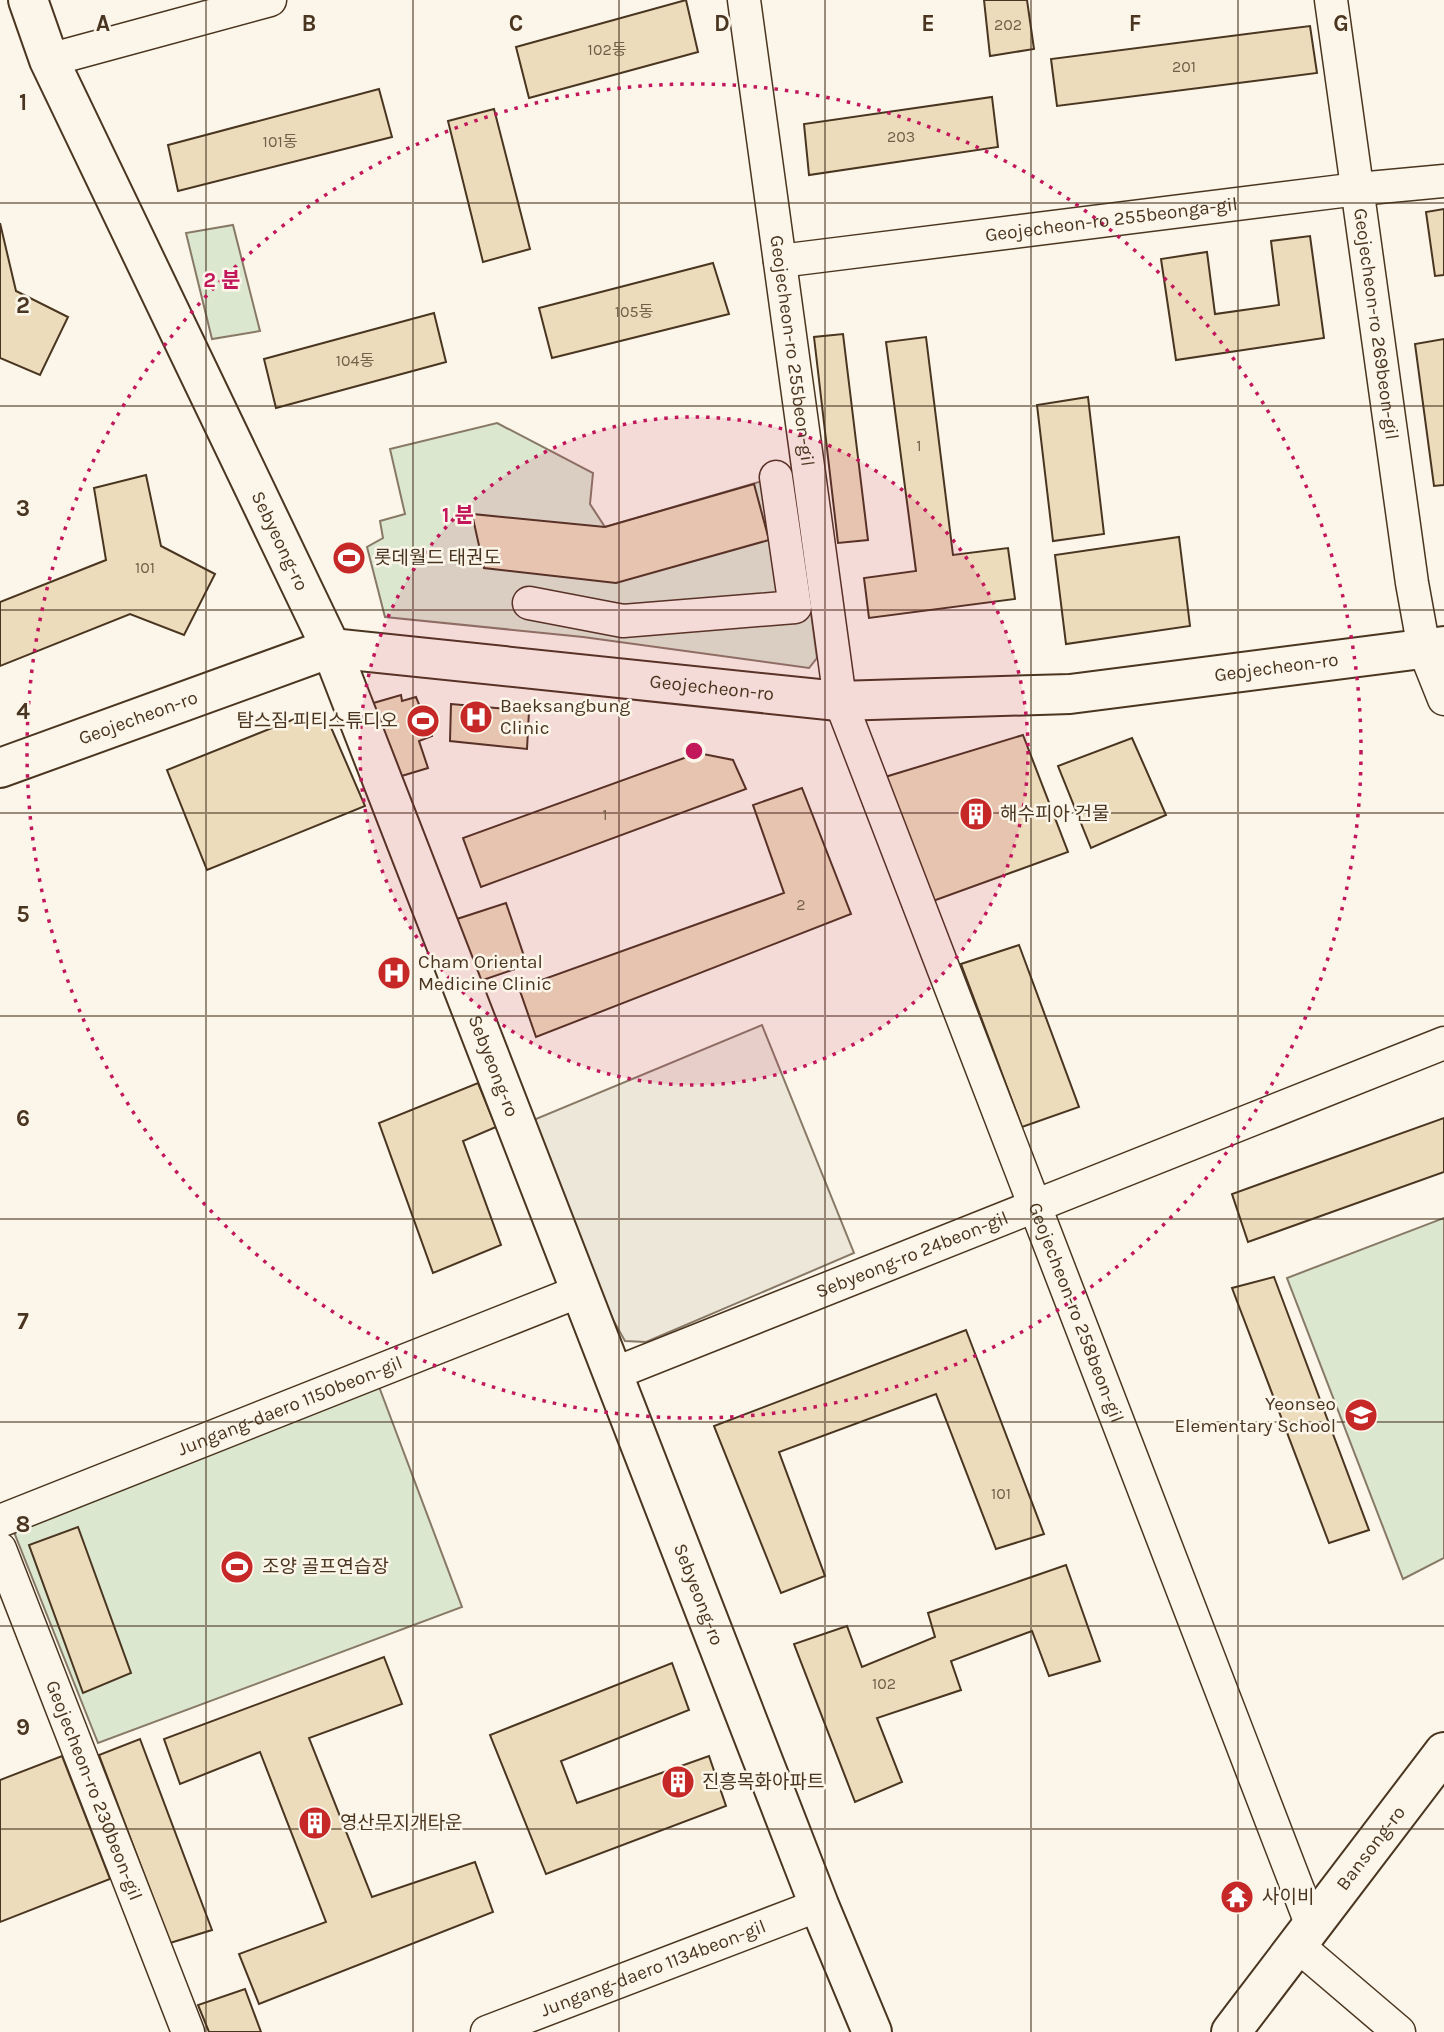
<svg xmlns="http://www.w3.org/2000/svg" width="1444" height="2032" viewBox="0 0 1444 2032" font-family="Karla,'Noto Sans KR',sans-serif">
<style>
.green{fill:#dce7d0;stroke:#887966;stroke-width:2}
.parking{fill:#ede7d9;stroke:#887966;stroke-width:2}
.building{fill:#ecdcbc;stroke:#4a3520;stroke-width:2}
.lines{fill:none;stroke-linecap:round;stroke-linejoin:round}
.minor-casing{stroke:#4a3520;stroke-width:35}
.major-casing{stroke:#4a3520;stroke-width:42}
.minor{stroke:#fbf6e9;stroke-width:32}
.major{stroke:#fbf6e9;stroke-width:38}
.grid{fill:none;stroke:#4a3520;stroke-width:2;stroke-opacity:0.55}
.ring{fill:none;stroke:#c2185b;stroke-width:3.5;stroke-dasharray:3.5 7}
.labels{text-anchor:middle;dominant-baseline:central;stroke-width:5;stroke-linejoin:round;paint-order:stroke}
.number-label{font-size:16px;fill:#725f47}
.street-label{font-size:19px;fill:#4a3520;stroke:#fbf6e9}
.poi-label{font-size:19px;fill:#4a3520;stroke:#fbf6e9;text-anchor:start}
.grid-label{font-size:23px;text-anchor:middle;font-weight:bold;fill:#4a3520;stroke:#fbf6e9;stroke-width:5;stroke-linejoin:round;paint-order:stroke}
.centre{fill:#c2185b;stroke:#fbf6e9;stroke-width:3.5}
.ring-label{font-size:21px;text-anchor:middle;font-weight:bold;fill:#c2185b;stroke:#fbf6e9;stroke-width:5;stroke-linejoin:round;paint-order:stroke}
</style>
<rect width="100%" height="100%" fill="#fbf6e9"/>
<g class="green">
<polygon points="233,225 260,331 212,339 186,233"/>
<polygon points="497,423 593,473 590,504 605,527 776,477 793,479 817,658 809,668 583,637 385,617 367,547 383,538 380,521 405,514 390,449"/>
<polygon points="1444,1218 1444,1558 1403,1579 1287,1278"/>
<polygon points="378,1384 462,1607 98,1743 12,1527"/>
</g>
<polygon class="parking" points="762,1025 854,1253 646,1342 625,1341 600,1297 531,1121"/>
<g class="building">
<polygon points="686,0 698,52 529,98 516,47"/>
<polygon points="984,0 1027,0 1034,49 990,56"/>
<polygon points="1310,26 1317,73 1057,106 1051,59"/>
<polygon points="379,89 392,137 178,191 168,145"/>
<polygon points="992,97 998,147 809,175 804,124"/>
<polygon points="494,109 530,249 483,262 448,121"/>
<polygon points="1444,209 1444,275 1435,276 1426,212"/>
<polygon points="0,223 16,291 68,317 40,375 0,358"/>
<polygon points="1310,236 1324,338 1176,360 1161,259 1207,252 1215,314 1279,305 1271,241"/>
<polygon points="713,263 729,314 552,358 539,308"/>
<polygon points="434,313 446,362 276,408 264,359"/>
<polygon points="843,334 868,540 838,543 814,337"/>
<polygon points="926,337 953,555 1008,548 1015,599 869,618 864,578 916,571 886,342"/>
<polygon points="1444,339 1444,485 1434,486 1415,344"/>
<polygon points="1088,397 1104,534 1053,541 1037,405"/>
<polygon points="146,475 161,546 215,574 184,635 130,614 0,666 0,602 106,560 94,488"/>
<polygon points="754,484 769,540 616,583 484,568 472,514 605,527"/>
<polygon points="1179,537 1190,626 1066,644 1055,555"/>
<polygon points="401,695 402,701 416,697 432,736 419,741 428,768 395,778 370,704"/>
<polygon points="451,704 529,711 527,749 450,741"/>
<polygon points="307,714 330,725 365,806 207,870 167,770"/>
<polygon points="1023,735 1068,852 933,901 885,777"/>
<polygon points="1132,738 1166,815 1091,848 1058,766"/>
<polygon points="698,753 733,760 746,789 481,887 463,838"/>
<polygon points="802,788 851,914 536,1037 519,988 784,893 753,805"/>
<polygon points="506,903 527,965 480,981 457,919"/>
<polygon points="1019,945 1079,1107 1022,1127 961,964"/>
<polygon points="478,1083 496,1127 463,1141 501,1245 433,1273 379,1123"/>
<polygon points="1444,1118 1444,1172 1248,1242 1232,1194"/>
<polygon points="1274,1277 1369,1530 1329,1543 1232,1288"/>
<polygon points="966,1330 1044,1534 996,1549 936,1394 779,1452 825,1576 781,1593 714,1426"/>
<polygon points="78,1527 131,1673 83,1693 29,1545"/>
<polygon points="1066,1565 1100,1661 1049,1676 1032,1631 951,1661 961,1690 877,1718 902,1782 855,1802 794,1644 847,1626 862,1667 935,1637 928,1613"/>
<polygon points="384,1657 402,1704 309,1738 372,1897 475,1862 493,1912 259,2004 239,1954 326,1922 260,1752 180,1784 164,1739"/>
<polygon points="672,1663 689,1710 561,1761 577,1803 709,1756 726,1806 546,1874 490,1735"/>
<polygon points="140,1739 212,1930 170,1943 99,1755"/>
<polygon points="62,1756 110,1879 0,1922 0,1780"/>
<polygon points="245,1989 261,2032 209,2032 198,2005"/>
</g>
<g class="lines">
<defs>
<g id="minor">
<path id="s1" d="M744,0L840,700L1312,1926"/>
<path id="s2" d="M1331,0L1412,583L1424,649L1444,699"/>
<polyline points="49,60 270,0"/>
<path id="s3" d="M780,261L1358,189L1444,181"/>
<polyline points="529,603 623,621 795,607 776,477"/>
<path id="s4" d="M613,1374L1444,1043"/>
<path id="s5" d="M0,1521L580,1291"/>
<path id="s6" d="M0,1549L188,2032"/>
<polyline points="1297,1945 1399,2032"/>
<path id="s7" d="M487,2032L819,1905"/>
</g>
<g id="major">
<path id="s8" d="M28,0L49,60L331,648L819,1905L872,2032"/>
<path id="s9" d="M0,768L331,648L838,701L1070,694L1444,646"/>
<path id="s10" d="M1231,2032L1444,1752"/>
</g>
</defs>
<use href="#minor" class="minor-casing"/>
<use href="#major" class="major-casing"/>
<use href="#minor" class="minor"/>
<use href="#major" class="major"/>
</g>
<path class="grid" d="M206,0V2032M413,0V2032M619,0V2032M825,0V2032M1031,0V2032M1238,0V2032M0,203H1444M0,406H1444M0,610H1444M0,813H1444M0,1016H1444M0,1219H1444M0,1422H1444M0,1626H1444M0,1829H1444"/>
<circle cx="694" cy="751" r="334" fill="#c2185b" fill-opacity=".12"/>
<g class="ring">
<circle cx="694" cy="751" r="334"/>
<circle cx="694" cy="751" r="667"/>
</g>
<defs>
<symbol id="stadium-disc" viewBox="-11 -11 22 22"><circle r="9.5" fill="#c62828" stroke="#fbf6e9"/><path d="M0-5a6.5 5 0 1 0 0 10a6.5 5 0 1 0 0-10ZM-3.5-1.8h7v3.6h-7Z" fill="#fff"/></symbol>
<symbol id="hospital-disc" viewBox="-11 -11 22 22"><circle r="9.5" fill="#c62828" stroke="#fbf6e9"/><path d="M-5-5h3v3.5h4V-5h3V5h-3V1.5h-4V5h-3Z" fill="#fff"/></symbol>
<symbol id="building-disc" viewBox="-11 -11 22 22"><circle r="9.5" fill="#c62828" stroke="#fbf6e9"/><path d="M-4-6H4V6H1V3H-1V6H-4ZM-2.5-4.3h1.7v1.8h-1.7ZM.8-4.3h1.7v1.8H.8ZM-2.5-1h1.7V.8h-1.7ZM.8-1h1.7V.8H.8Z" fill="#fff"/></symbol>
<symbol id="school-disc" viewBox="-11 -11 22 22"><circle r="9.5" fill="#c62828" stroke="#fbf6e9"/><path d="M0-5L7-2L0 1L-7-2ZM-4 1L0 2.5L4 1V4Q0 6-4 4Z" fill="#fff"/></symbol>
<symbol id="temple-disc" viewBox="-11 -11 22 22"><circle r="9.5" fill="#c62828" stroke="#fbf6e9"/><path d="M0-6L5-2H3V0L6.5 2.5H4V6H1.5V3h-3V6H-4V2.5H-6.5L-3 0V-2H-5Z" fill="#fff"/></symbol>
</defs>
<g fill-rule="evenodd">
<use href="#stadium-disc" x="330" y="539" width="38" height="38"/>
<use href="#hospital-disc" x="457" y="698" width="38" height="38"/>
<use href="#stadium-disc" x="404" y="702" width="38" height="38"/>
<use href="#building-disc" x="957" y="795" width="38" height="38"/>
<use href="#hospital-disc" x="375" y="954" width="38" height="38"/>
<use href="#school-disc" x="1342" y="1396" width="38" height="38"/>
<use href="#stadium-disc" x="218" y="1548" width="38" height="38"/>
<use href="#building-disc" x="659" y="1763" width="38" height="38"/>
<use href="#building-disc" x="296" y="1804" width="38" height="38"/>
<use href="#temple-disc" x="1218" y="1878" width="38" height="38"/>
</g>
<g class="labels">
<g class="number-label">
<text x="1008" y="24">202</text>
<text x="607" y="49">102동</text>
<text x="1184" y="66">201</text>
<text x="901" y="136">203</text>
<text x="280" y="141">101동</text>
<text x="634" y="311">105동</text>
<text x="355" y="360">104동</text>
<text x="919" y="445">1</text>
<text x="145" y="567">101</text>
<text x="605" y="814">1</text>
<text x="801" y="904">2</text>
<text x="1001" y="1493">101</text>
<text x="884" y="1683">102</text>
</g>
<g class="street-label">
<text stroke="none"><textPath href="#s3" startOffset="334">Geojecheon-ro 255beonga-gil</textPath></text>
<text stroke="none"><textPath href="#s2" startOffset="327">Geojecheon-ro 269beon-gil</textPath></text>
<text stroke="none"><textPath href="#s1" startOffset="354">Geojecheon-ro 255beon-gil</textPath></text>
<text stroke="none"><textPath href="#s8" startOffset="597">Sebyeong-ro</textPath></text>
<text stroke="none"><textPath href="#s9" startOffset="1302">Geojecheon-ro</textPath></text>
<text stroke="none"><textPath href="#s9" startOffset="735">Geojecheon-ro</textPath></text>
<text stroke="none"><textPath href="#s9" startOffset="147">Geojecheon-ro</textPath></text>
<text stroke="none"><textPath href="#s8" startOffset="1164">Sebyeong-ro</textPath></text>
<text stroke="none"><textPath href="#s4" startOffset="322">Sebyeong-ro 24beon-gil</textPath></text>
<text stroke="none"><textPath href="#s1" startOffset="1363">Geojecheon-ro 258beon-gil</textPath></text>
<text stroke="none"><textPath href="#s5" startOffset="312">Jungang-daero 1150beon-gil</textPath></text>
<text stroke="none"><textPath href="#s8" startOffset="1731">Sebyeong-ro</textPath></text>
<text stroke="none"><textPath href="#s6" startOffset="259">Geojecheon-ro 230beon-gil</textPath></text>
<text stroke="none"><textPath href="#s10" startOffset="231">Bansong-ro</textPath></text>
<text stroke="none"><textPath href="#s7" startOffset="178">Jungang-daero 1134beon-gil</textPath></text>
</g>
<g class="poi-label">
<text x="374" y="558">롯데월드 태권도</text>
<text x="500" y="706">Baeksangbung<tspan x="500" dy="22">Clinic</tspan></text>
<text x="398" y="721" text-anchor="end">탐스짐 피티스튜디오</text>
<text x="1000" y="814">해수피아 건물</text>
<text x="418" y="962">Cham Oriental<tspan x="418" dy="22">Medicine Clinic</tspan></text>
<text x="1336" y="1404" text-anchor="end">Yeonseo<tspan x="1336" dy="22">Elementary School</tspan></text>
<text x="262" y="1567">조양 골프연습장</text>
<text x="702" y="1782">진흥목화아파트</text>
<text x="340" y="1823">영산무지개타운</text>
<text x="1262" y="1897">사이비</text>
</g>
</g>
<g class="grid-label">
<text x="103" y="31">A</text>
<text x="309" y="31">B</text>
<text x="516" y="31">C</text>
<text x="722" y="31">D</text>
<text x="928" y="31">E</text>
<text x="1135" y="31">F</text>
<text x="1341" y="31">G</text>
<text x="23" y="110">1</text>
<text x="23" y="313">2</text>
<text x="23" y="516">3</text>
<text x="23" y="719">4</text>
<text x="23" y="922">5</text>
<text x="23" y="1126">6</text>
<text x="23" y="1329">7</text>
<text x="23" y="1532">8</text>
<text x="23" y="1735">9</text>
</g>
<circle cx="694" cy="751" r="10" class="centre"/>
<g class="ring-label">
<text x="222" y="287">2 분</text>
<text x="458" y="522">1 분</text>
</g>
</svg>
